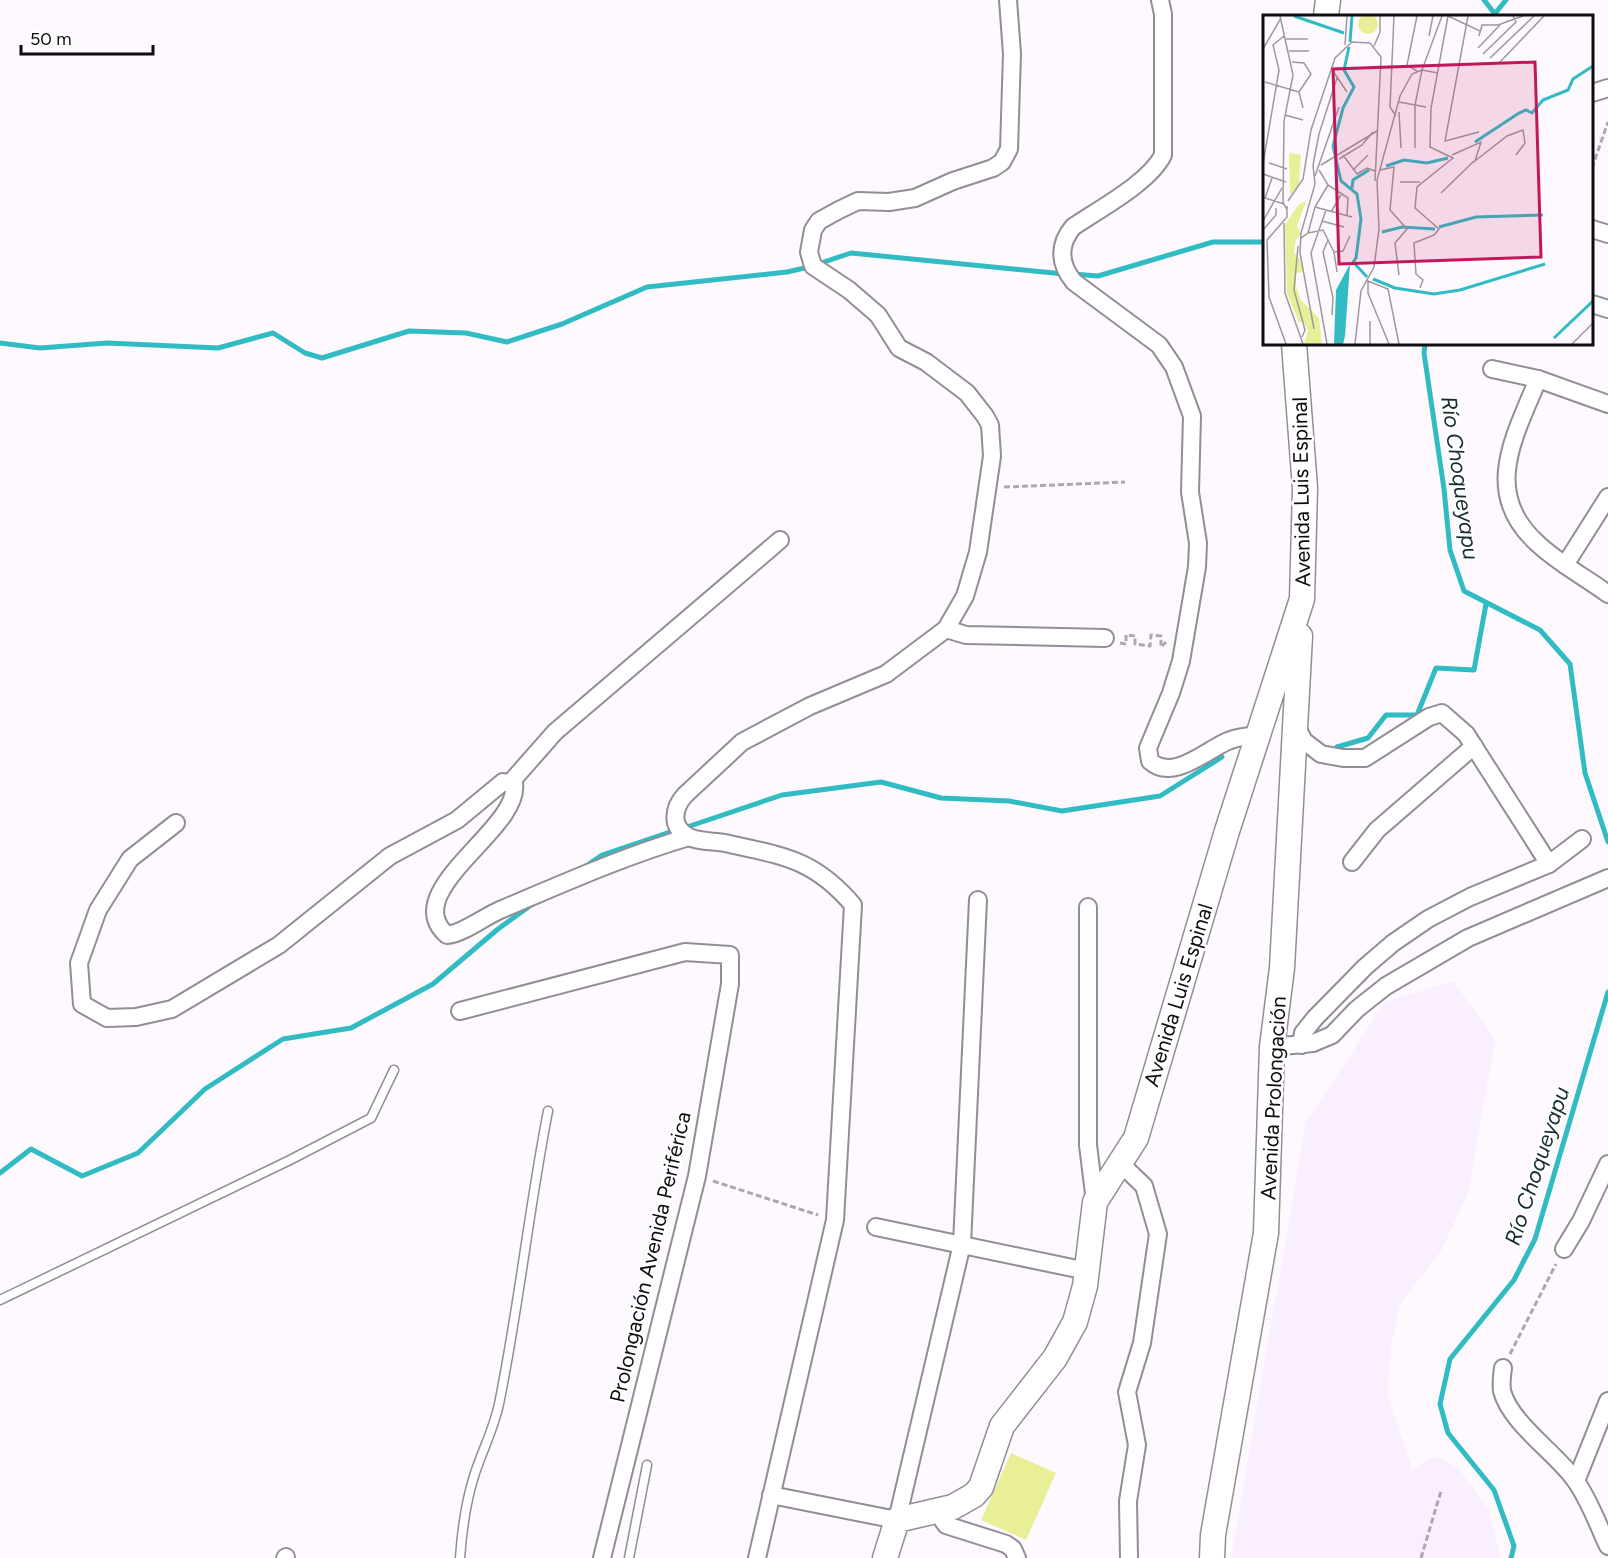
<svg xmlns="http://www.w3.org/2000/svg" width="1608" height="1558" viewBox="0 0 1608 1558" font-family="Figtree,sans-serif">
<style>
.built{fill:#f9efff}
.green{fill:#e8ef97}
.lines{fill:none;stroke-linecap:round;stroke-linejoin:round}
.stream{stroke:#31bcc3;stroke-width:5}
.lane-casing{stroke:#938d96;stroke-width:11}
.street-casing{stroke:#938d96;stroke-width:20}
.secondary-casing{stroke:#938d96;stroke-width:27}
.path{stroke:#aca9ae;stroke-width:3;stroke-dasharray:6 3;stroke-linecap:butt}
.lane{stroke:#fff;stroke-width:8}
.street{stroke:#fff;stroke-width:16}
.secondary{stroke:#fff;stroke-width:24}
.labels{text-anchor:middle;dominant-baseline:central;stroke-width:5;stroke-linejoin:round;paint-order:stroke}
.street-label{font-size:21px;fill:#0d0b0e;stroke:#fff}
.water-label{font-size:22px;font-style:italic;fill:#172d2f;stroke:#fff}
.inset-river{fill:none;stroke:#31bcc3;stroke-width:3}
.inset-road{fill:none;stroke:#9d9a9f;stroke-width:1.5}
.view{fill:#c2185b;fill-opacity:0.15;stroke:#c2185b;stroke-width:3}
.inset-edge{fill:none;stroke:#0d0b0e;stroke-width:3}
</style>
<rect width="100%" height="100%" fill="#fdf9ff"/>
<polygon class="built" points="1453,981 1495,1039 1469,1191 1441,1251 1400,1304 1391,1347 1387,1395 1412,1469 1436,1456 1458,1468 1488,1509 1500,1553 1499,1558 1231,1558 1306,1122 1385,1002"/>
<polygon class="green" points="1011,1453 1056,1473 1026,1540 981,1520"/>
<g class="lines">
<g class="stream">
<polyline points="1484,0 1495,14"/>
<polyline points="1493,16 1506,0"/>
<polyline points="818,264 851,253 1064,274"/>
<polyline points="1073,274 1098,276 1213,242 1264,242"/>
<polyline points="0,343 40,348 107,343 218,348 273,333 305,353 322,358 409,331 466,333 507,342 562,324 647,287 787,272 809,267"/>
<polyline points="1425,344 1424,353 1444,489 1450,550 1464,591 1540,630 1570,664 1585,773 1608,842"/>
<polyline points="1337,747 1368,738 1386,715 1417,715 1436,668 1474,670 1486,604"/>
<polyline points="687,827 782,795 881,782 941,798 1009,801 1062,811 1160,796 1222,757"/>
<polyline points="586,866 602,855 676,830"/>
<polyline points="0,1173 31,1149 82,1176 138,1153 205,1089 283,1039 351,1028 433,984 498,929 534,903"/>
<polyline points="1511,1558 1514,1546 1494,1490 1448,1433 1440,1404 1450,1359 1514,1280 1535,1239 1608,992"/>
</g>
<defs>
<g id="lane">
<polyline points="0,1300 290,1160 371,1118 394,1070"/>
<path d="M460,1558C462,1530 466,1500 475,1473C483,1449 494,1428 499,1404C519,1306 529,1208 548,1111"/>
<polyline points="629,1558 647,1465"/>
</g>
<g id="street">
<path d="M1160,0L1163,14V155C1149,183 1099,209 1073,227C1058,245 1059,264 1074,282L1159,345L1174,367L1192,416L1190,492L1198,543L1197,567L1181,661L1171,693L1148,748L1150,761C1173,782 1206,750 1228,741C1237,737 1247,736 1257,736"/>
<polyline points="1592,93 1608,88"/>
<polyline points="1592,229 1608,234"/>
<polyline points="1592,304 1608,309"/>
<polyline points="1492,369 1538,379 1608,404"/>
<path d="M1538,379C1515,436 1481,492 1537,543C1558,563 1585,577 1608,594"/>
<polyline points="1565,565 1608,497"/>
<polyline points="946,629 966,635 1105,638"/>
<polyline points="1296,726 1304,741 1321,754 1343,758 1365,758 1429,717 1442,713 1466,734 1549,864"/>
<polyline points="511,782 555,732 780,540"/>
<path d="M176,823L130,859L98,910L79,963L82,1004L107,1018L136,1017L172,1009L279,945L390,856L457,820L503,782L514,784C521,829 397,891 447,935C462,934 484,917 500,910C562,884 624,856 689,837"/>
<polyline points="1352,862 1377,830 1474,746"/>
<polyline points="1088,907 1088,1145 1095,1202"/>
<polyline points="460,1011 685,952 730,955 730,984 697,1176 602,1558"/>
<polyline points="1301,1045 1303,1033 1315,1018 1365,967 1393,943 1428,919 1470,897 1549,864 1582,839"/>
<polyline points="1272,1047 1313,1043 1332,1035 1357,1009 1386,986 1468,938 1608,878"/>
<polyline points="1120,1163 1144,1186 1158,1234 1142,1343 1127,1392 1137,1445 1128,1501 1129,1558"/>
<polyline points="876,1227 1087,1271"/>
<polyline points="1564,1249 1581,1221 1608,1164"/>
<path d="M1503,1368C1502,1375 1501,1384 1502,1391C1511,1424 1555,1452 1575,1480C1589,1499 1598,1525 1608,1546"/>
<polyline points="1576,1481 1608,1401"/>
<polyline points="771,1495 897,1520 962,1244 978,900"/>
<polyline points="937,1512 946,1525 1006,1544 1013,1549 1017,1558"/>
<polyline points="285,1558 286,1557"/>
<path d="M757,1558L835,1220L853,905C813,858 782,856 725,843C714,841 699,842 689,837C669,827 674,807 685,795L742,742L810,706L886,674L946,629L965,596L978,552L992,456L990,425L985,416L967,393L926,362L899,348L878,315L849,290L813,266L809,252L813,230L819,221L839,210L858,201L889,202L915,198L953,181L993,168L1002,162L1009,149L1012,54L1008,0"/>
</g>
<g id="secondary">
<polyline points="1326,16 1328,0"/>
<polyline points="885,1558 897,1520 953,1507 974,1495 981,1487 1002,1426 1055,1358 1075,1322 1085,1286 1095,1202 1136,1138 1227,831 1302,599 1305,488 1294,344"/>
<polyline points="1212,1558 1213,1535 1266,1233 1272,1047 1282,968 1300,636"/>
</g>
</defs>
<use href="#lane" class="lane-casing"/>
<use href="#street" class="street-casing"/>
<use href="#secondary" class="secondary-casing"/>
<g class="path">
<polyline points="1592,168 1608,122"/>
<polyline points="1004,487 1125,482"/>
<polyline points="1120,643 1126,644 1126,635 1135,636 1135,644 1150,646 1151,635 1161,636 1161,647 1166,642"/>
<polyline points="713,1181 818,1215"/>
<polyline points="1510,1354 1556,1264"/>
<polyline points="1421,1558 1441,1491"/>
</g>
<use href="#lane" class="lane"/>
<use href="#street" class="street"/>
<use href="#secondary" class="secondary"/>
</g>
<g class="labels">
<g class="street-label">
<text transform="translate(1301 492) rotate(-91)">Avenida Luis Espinal</text>
<text transform="translate(1178 995) rotate(-73)">Avenida Luis Espinal</text>
<text transform="translate(1273 1098) rotate(-87)">Avenida Prolongación</text>
<text transform="translate(650 1257) rotate(-77)">Prolongación Avenida Periférica</text>
</g>
<g class="water-label">
<text transform="translate(1460 478) rotate(82)">Río Choqueyapu</text>
<text transform="translate(1537 1166) rotate(-72)">Río Choqueyapu</text>
</g>
</g>
<g transform="translate(1263 15)">
<rect width="330" height="330" fill="#fdf9ff"/>
<path d="M95 9a10 10 0 1 1 20 0a10 10 0 1 1-20 0ZM26,138L38,140L36,170L27,180ZM43,186L34,211L39,219L33,224L31,238L37,244L40,257L33,258V270L37,284L56,303L59,329H41L45,315L40,306L36,308L24,278L22,210L35,190Z" fill="#e8ef97"/>
<path d="M87,249L82,321L80,329H71L73,275Z" fill="#31bcc3"/>
<path class="inset-river" d="M31,1L81,18M87,27L89,1M86,32L81,55L91,72L80,93L70,131L78,166L94,179L98,204L93,243L88,250M212,127L256,98L263,95L269,98L280,85L305,75L310,64L330,51M123,151L141,145L164,148L185,143M89,173L90,165L106,155M176,212L213,202L280,200M119,217L139,212L172,214M91,248L104,262M110,264L132,273L171,279L197,275L282,249M291,323L330,286"/>
<path class="inset-road" d="M17,1L30,60L21,106L20,187L24,195M131,1L127,92L133,101M185,1L217,16M205,1L182,126L216,117M166,21L170,1M216,21L219,10H235L260,1M23,24H45M82,30L84,1M111,31L117,17V1M215,33L237,10M0,34L18,3M26,36H46M220,39L253,7L250,1M0,43V72M227,43L271,1M29,47L41,48L48,59L36,77L40,93M236,48L281,1M68,53L84,77M154,56L144,50L154,1M2,67L36,77M136,87L163,92M136,97L138,133M22,100L40,105M152,133V90L159,55L175,58M80,140L94,159L104,153L112,156M189,140L218,127L212,146L244,121L260,115L262,128L253,140M76,144L99,130L110,117M6,148L24,154M0,149L16,55L10,30L21,21M58,150L114,116M56,155L65,170L85,183L84,201M90,155L105,140M117,155L131,152L127,195L144,214L132,228L136,260M0,159L23,167M52,161L76,92M9,163L2,183L21,189M137,167H157M178,178L211,146M25,186L40,164L48,115L72,43L89,27L107,28L118,42L112,166M52,192L89,202M63,195L48,238L64,329M68,197L79,178M0,206L19,173M59,206L81,212M21,208L22,278L40,329M0,215L13,200V193M45,218L52,192L65,170M37,224L45,218L60,215L71,237L74,257M65,225L60,237L70,283L69,300M35,231L31,275L42,315L39,322M71,237L80,236L87,221M157,273L160,265L153,259L151,228L171,220L176,214L152,193L154,172L190,143L167,132L168,93L185,1M51,314L37,238L38,218L52,169L50,150L56,119L74,63M23,329L6,282L4,225L24,202V191M92,329L98,276L111,252L116,214L114,165L137,81L149,59L159,55L179,1M107,329V306M126,329L105,278V266L125,274L136,329M309,329L330,308"/>
<path class="view" d="M272,47L278,242L76,249L70,54Z"/>
<rect width="330" height="330" class="inset-edge"/>
</g>
<path d="M21 45v9h132v-9" fill="none" stroke="#0d0b0e" stroke-width="3"/>
<text x="30" y="45" font-size="18" fill="#0d0b0e" stroke="#ffffff" stroke-width="4.5" paint-order="stroke">50 m</text>
</svg>
